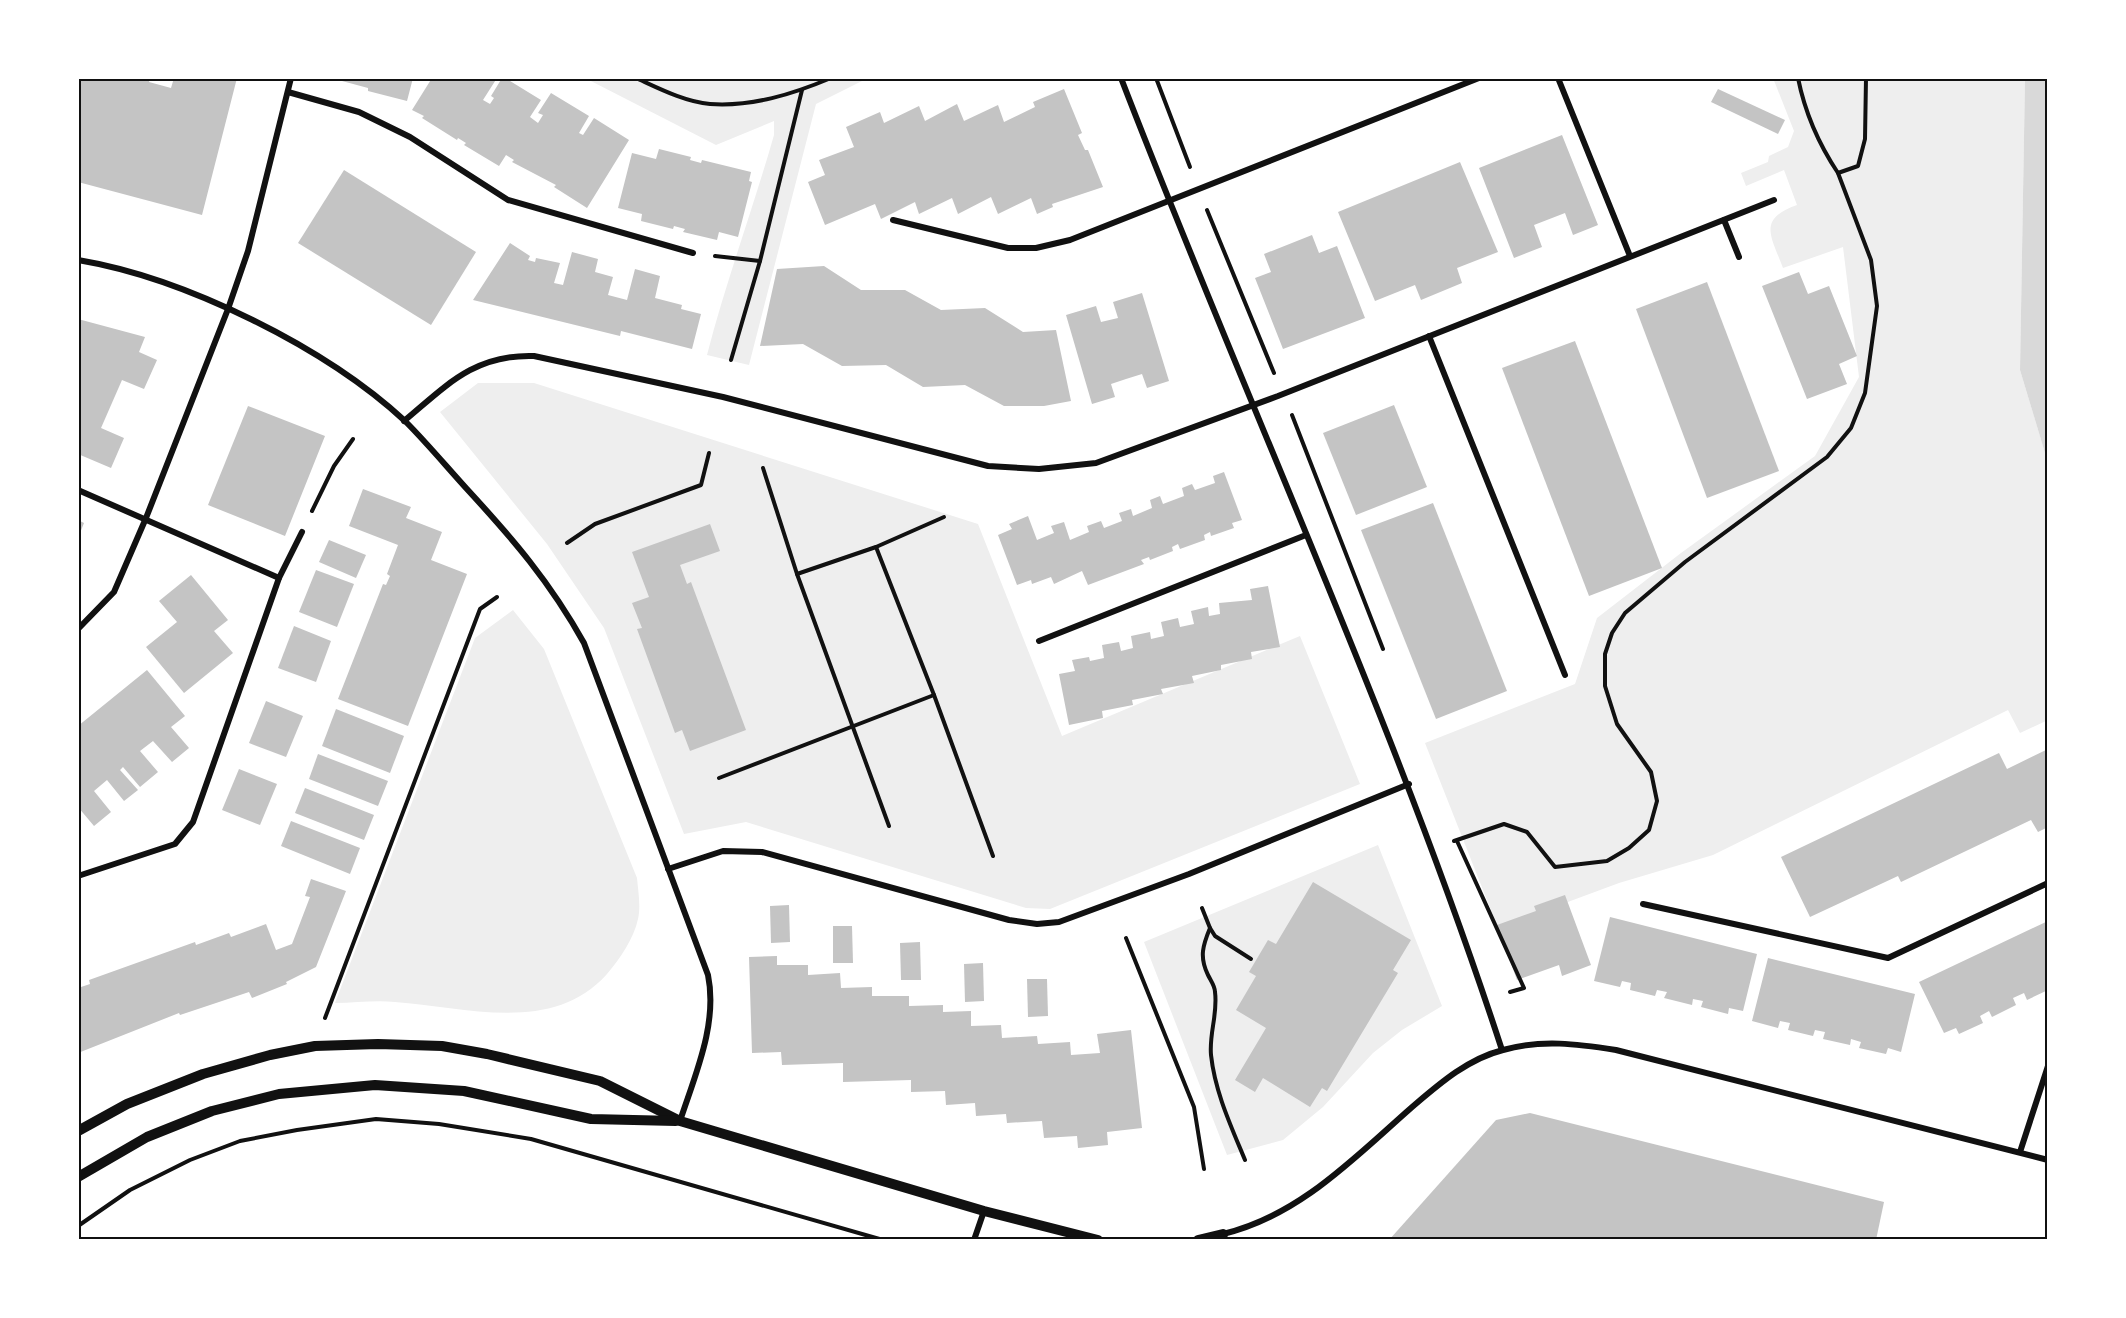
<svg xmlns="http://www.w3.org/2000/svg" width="2126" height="1318" viewBox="0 0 2126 1318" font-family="'Libre Baskerville',serif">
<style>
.green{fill:#eee}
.water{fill:#d9d9d9}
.building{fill:#c4c4c4}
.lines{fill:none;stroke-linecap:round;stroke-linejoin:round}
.path{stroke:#111;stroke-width:4}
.minor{stroke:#111;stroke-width:6}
.tertiary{stroke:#111;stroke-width:10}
.neatline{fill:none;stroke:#111;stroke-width:2}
</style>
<rect width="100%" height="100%" fill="#fff"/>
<g class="green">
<path d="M585,78H868L816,104L749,365L707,355C726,281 753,209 774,135V121L716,145Z"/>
<path d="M1773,78H2025L2020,370L2048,463V720L2020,733L2008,710L1713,855L1619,883L1498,928L1425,743L1575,684L1597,618L1681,553L1815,456L1859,377L1843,247L1783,268C1771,236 1757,219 1797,205L1784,170L1746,186L1741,173L1768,162L1769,156L1788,147L1794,131Z"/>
<polygon points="478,383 534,383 978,524 1062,736 1300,636 1360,784 1050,909 1026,908 746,822 684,834 604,628 547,544 440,412"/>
<path d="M513,610L544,649L637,878C638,890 641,906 638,919C634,938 620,959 607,974C553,1035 465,1007 395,1002C375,1000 355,1003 335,1003L475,638Z"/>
<polygon points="1378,845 1442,1006 1402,1030 1373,1053 1323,1107 1283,1140 1227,1155 1144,942"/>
</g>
<polygon class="water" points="2025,78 2048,78 2048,463 2020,370"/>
<g class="building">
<polygon points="78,78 150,78 149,82 171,88 174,78 237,78 202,215 78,182"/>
<polygon points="343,78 413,78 407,101 368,91 368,88 342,81"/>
<polygon points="432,78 497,78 483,100 490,104 494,98 491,96 502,78 505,78 541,100 530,117 538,123 543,115 538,113 551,93 589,116 579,133 583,135 594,118 629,140 587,208 554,187 556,185 512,162 514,160 506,155 499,166 464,145 466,143 458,138 457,140 422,118 424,116 412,110"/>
<polygon points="1064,89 1082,133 1078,135 1085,150 1088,150 1103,187 1052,204 1053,207 1037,214 1031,198 998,214 991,197 958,214 952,198 919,214 915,202 881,219 875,204 825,225 808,182 825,175 819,160 854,147 846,127 880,112 884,123 919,106 925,121 957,104 964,121 998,105 1004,122 1035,107 1033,102"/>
<polygon points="1718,89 1785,120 1778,134 1711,102"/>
<polygon points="1562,135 1598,225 1573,235 1565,213 1534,225 1542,247 1514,258 1479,168"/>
<polygon points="659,149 691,157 690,160 701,163 702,160 751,172 749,181 752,182 738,237 719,232 717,240 683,232 685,229 674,226 673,229 641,221 642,214 618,208 632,153 656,159"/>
<polygon points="1460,162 1498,252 1457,268 1462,283 1421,300 1415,285 1375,301 1338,212"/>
<polygon points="344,170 476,252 431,325 298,243"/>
<polygon points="1312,235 1319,253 1337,246 1365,318 1283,349 1255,278 1271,272 1264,254"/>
<polygon points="510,243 530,256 528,260 535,262 536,258 560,263 554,283 563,285 572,252 598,259 595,272 613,277 608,295 627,300 635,269 660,276 655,298 682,305 681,309 701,314 692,349 621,331 620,336 473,300"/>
<polygon points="824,266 861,290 905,290 941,310 985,308 1023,332 1056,330 1071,401 1044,406 1004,406 965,385 923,387 886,365 842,366 803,344 760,346 777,269"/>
<polygon points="1799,272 1808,294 1829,286 1857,356 1839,364 1847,384 1807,399 1762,286"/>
<polygon points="1707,282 1779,471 1707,498 1636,309"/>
<polygon points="1142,293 1169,381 1147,388 1142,374 1126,379 1111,384 1115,397 1092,404 1066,315 1096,306 1101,322 1118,318 1113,302"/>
<polygon points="78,319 145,337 139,352 157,360 144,389 122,380 101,428 124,438 111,468 78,454"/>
<polygon points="1575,341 1662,568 1589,596 1502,368"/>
<polygon points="1394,405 1427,487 1356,515 1323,433"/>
<polygon points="248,406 325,436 285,536 208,505"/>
<polygon points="1224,472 1242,520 1232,523 1234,528 1211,536 1210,532 1204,535 1205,540 1180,549 1178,544 1172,547 1173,551 1150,560 1149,557 1141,560 1144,564 1088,585 1082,571 1054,584 1051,577 1032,584 1031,580 1017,585 998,535 1012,529 1009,524 1028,516 1037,540 1054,533 1051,526 1064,522 1070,540 1089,532 1087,526 1101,521 1104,528 1122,521 1119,513 1131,509 1133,516 1152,508 1150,500 1160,496 1163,504 1184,496 1182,488 1192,484 1195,490 1215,483 1213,476"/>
<polygon points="363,489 411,507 406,518 442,532 431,560 467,574 408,726 338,699 383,584 386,585 390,576 387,574 398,545 349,526"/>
<polygon points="1433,503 1507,691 1436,719 1361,530"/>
<polygon points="78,520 84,523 78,538"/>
<polygon points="710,524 720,551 680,565 687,584 691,582 746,730 690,751 682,730 675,733 637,629 642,628 632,603 649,597 632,552"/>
<polygon points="329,540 366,555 356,578 319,562"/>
<polygon points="316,570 354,584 337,627 299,612"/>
<polygon points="191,575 228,620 214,631 233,653 184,693 146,647 177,622 159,601"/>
<polygon points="1268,586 1280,647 1251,652 1252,659 1221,665 1221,670 1192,676 1194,683 1161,689 1163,694 1132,700 1133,705 1102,711 1103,718 1069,725 1059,674 1075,671 1072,660 1089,657 1090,661 1104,658 1102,645 1119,642 1121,651 1133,648 1131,636 1150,632 1151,639 1164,636 1161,622 1178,618 1180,627 1194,624 1191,611 1208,607 1209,616 1220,614 1219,603 1252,600 1250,589"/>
<polygon points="294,626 331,641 316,682 278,668"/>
<polygon points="147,670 185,716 171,727 189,748 172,762 153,741 140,751 158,772 140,787 123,767 120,770 138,790 124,801 107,780 94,791 111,812 94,826 78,807 78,726"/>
<polygon points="266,701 303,716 286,757 249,743"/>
<polygon points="336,709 404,736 390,773 322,746"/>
<polygon points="2048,749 2048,827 2038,832 2031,820 1901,882 1898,876 1810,917 1781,857 1999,753 2007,769"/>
<polygon points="318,754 388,781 378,806 309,779"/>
<polygon points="239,769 277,784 260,825 222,810"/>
<polygon points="305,788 374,815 364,840 295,813"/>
<polygon points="291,821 360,848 350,874 281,846"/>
<polygon points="311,879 346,891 316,967 286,982 287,984 252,998 249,992 180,1015 179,1013 78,1053 78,988 90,984 89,980 195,942 196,945 229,933 231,937 266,924 276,950 292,944 310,897 305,896"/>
<polygon points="1313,882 1411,940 1393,970 1398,973 1327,1091 1322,1088 1310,1107 1263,1078 1255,1092 1235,1080 1266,1028 1236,1010 1256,976 1249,972 1268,940 1276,944"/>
<polygon points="1565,895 1591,965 1562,976 1559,965 1517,980 1497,925 1536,911 1534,906"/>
<polygon points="789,905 790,942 771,943 770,906"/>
<polygon points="1610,917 1757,954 1743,1011 1729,1008 1728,1014 1701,1007 1703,1001 1693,999 1692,1005 1664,998 1667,992 1657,990 1655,996 1630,990 1631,983 1622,981 1620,987 1594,981"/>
<polygon points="2048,921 2048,990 2027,1000 2024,993 2013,998 2016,1005 1992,1017 1989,1011 1980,1016 1983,1023 1959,1034 1956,1028 1944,1033 1919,982"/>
<polygon points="833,926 852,926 853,963 833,963"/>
<polygon points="920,942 921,980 901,980 900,943"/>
<polygon points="777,956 777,965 808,965 808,975 840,973 841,988 872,987 872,996 909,996 909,1006 943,1005 943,1012 971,1011 971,1026 1001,1025 1002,1038 1037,1036 1038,1044 1070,1042 1071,1055 1100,1053 1097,1034 1131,1030 1142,1128 1107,1132 1108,1145 1078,1148 1077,1136 1044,1138 1042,1121 1007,1123 1006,1114 976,1116 975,1103 946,1105 945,1091 911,1092 911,1080 843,1082 843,1063 782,1065 781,1052 752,1053 749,957"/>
<polygon points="1768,958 1915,994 1901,1052 1888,1048 1886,1054 1859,1048 1861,1042 1851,1039 1850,1045 1823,1039 1825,1032 1815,1030 1813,1036 1788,1030 1790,1023 1780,1021 1778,1028 1752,1021"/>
<polygon points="983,963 984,1001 965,1002 964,964"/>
<polygon points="1027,979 1047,979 1048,1016 1028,1017"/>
<polygon points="1530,1113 1884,1202 1876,1240 1389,1240 1496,1120"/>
</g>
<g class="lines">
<g class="path">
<path d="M636,78C658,88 685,102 710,104C752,107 793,94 831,78"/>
<polyline points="1156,78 1190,167"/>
<path d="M1798,78C1805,113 1818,143 1838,173L1858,166L1865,139L1866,78"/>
<polyline points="1207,210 1274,373"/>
<polyline points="715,256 760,261"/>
<polyline points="731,360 760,261 802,90"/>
<polyline points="1292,415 1383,649"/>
<polyline points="763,468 797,574 889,826"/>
<polyline points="312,511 334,466 353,439"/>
<polyline points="567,543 595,524 701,485 709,453"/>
<polyline points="876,547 944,517"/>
<polyline points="934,695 993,856"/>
<polyline points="719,778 934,695 876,547 797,574"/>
<polyline points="1454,841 1504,824 1527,832 1555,867 1607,861 1629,848 1649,830 1657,801 1651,772 1617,724 1605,686 1605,654 1612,633 1625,613 1685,562 1827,457 1851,428 1865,393 1877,306 1871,260 1838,173"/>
<polyline points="1457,841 1524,988 1510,992"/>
<path d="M1202,908L1210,928C1203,945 1199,957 1208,975C1211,981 1215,986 1215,992C1218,1014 1209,1033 1211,1055C1215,1092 1231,1126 1245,1160"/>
<polyline points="1210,928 1215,936 1251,959"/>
<polyline points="1126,938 1194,1107 1204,1169"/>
<polyline points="325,1018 480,609 497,597"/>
<polyline points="78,1226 130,1190 190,1160 240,1141 297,1130 376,1119 439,1124 531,1139 883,1240"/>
</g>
<g class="minor">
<path d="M1121,78C1246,403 1394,719 1502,1050"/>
<polyline points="1558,78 1630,256"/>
<polyline points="288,92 359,112 410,137 508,200 693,253"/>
<polyline points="893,220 1008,248 1036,248 1070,240 1479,78"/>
<polyline points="1724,220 1739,257"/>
<path d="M78,260C185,278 325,347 405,421C426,442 446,466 466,488C513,539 550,582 584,643L708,975C718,1024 695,1075 680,1121"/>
<polyline points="1429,336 1565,675"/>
<path d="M404,421C446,386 474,354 534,356L723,397L988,466L1039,469L1096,463L1278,396L1774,200"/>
<polyline points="78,490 279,578 193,822 175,844 78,876"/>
<polyline points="279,578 302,532"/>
<polyline points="78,629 114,592 146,518 228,309 248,251 291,78"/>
<polyline points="1039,641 1306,535"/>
<polyline points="668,869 723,851 762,852 1009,920 1037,924 1059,922 1189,874 1409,784"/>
<polyline points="1643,904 1888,958 2048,883"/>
<polyline points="2020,1152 2048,1066"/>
<polyline points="974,1240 984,1211"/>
<path d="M1226,1240L1223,1234C1299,1216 1354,1158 1411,1108C1438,1085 1467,1059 1503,1050C1541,1039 1578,1044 1616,1050L2048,1160"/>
</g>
<g class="tertiary">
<polyline points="78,1131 127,1104 203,1074 270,1055 315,1046 378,1044 442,1046 487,1054 600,1081 680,1121 984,1211 1098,1240"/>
<polyline points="78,1177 147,1137 212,1111 279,1094 375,1085 464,1091 591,1119 676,1121"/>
<polyline points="1198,1240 1223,1234"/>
</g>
</g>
<rect width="2126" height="1318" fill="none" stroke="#ffffff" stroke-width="159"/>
<rect x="80" y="80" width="1966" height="1158" class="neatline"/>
</svg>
